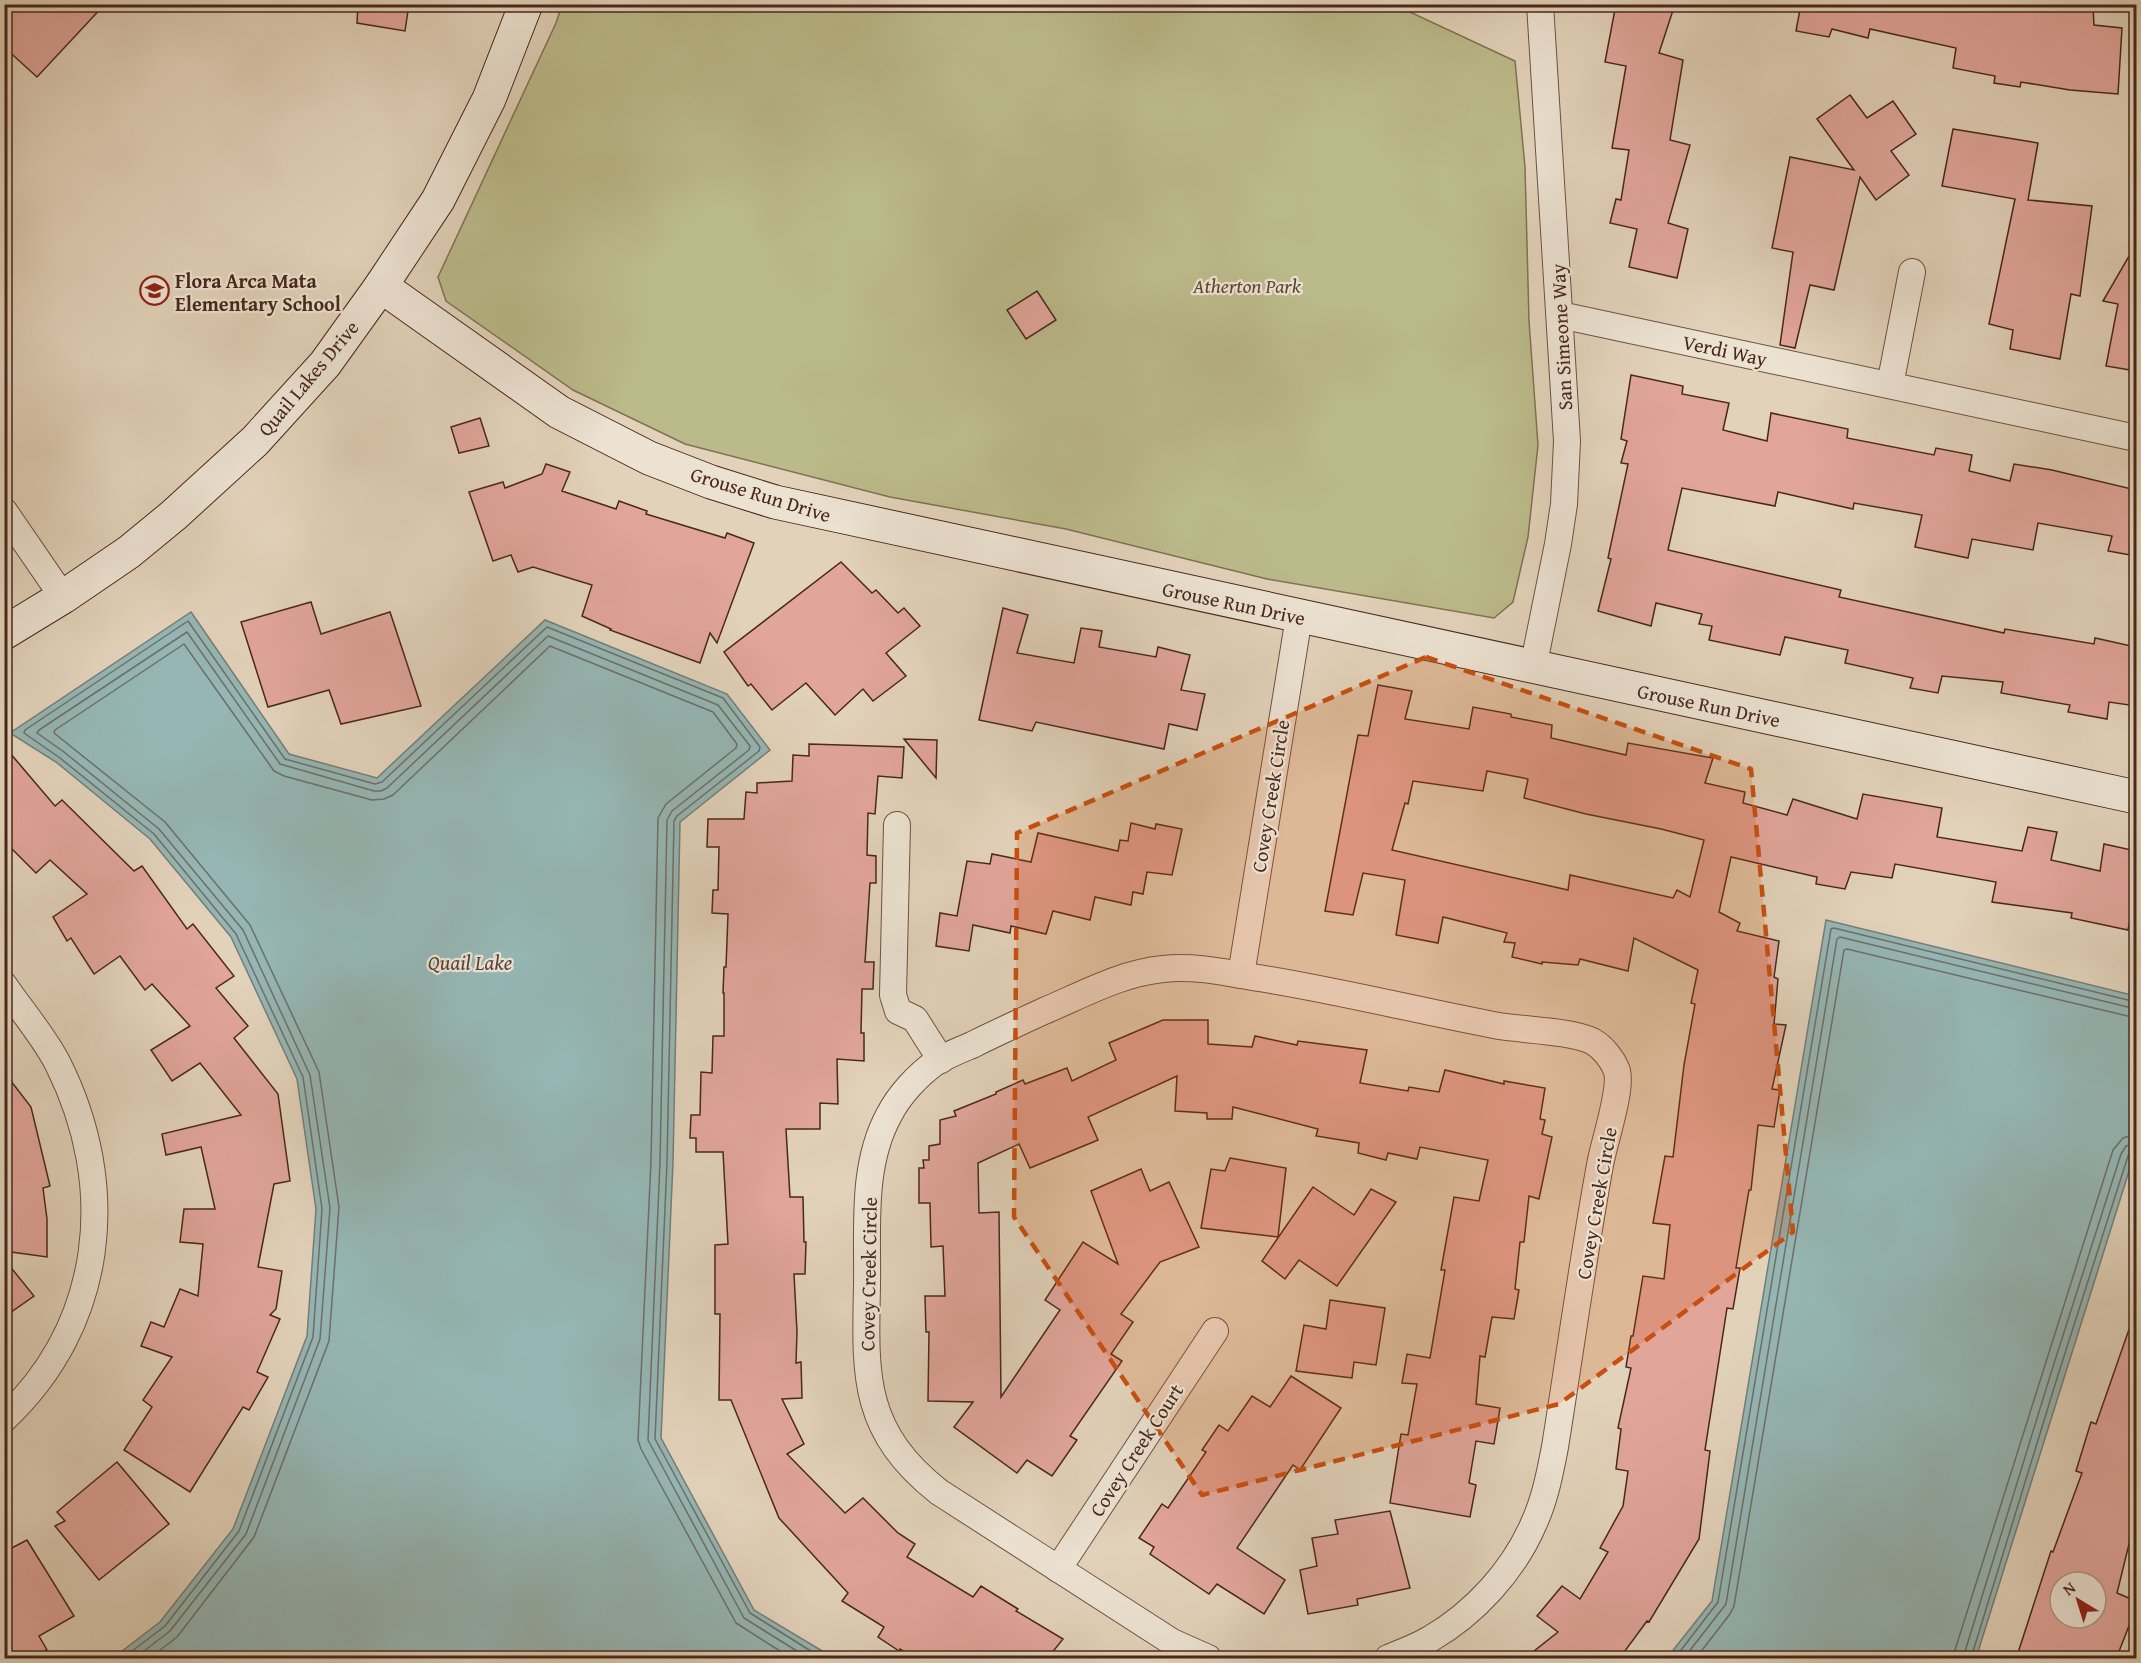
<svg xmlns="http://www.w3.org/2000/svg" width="2141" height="1663" viewBox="0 0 2141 1663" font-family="'Gentium Book Plus',serif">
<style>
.green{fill:#bbba8a;stroke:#827152;stroke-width:1.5}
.water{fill:#95b6b4;stroke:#767d77;stroke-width:1.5}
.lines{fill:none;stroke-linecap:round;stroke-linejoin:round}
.shore{stroke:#6e6f68;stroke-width:1.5}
.building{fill:#e1a59a;stroke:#48281b;stroke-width:1.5;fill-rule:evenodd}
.street-casing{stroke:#6e5243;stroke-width:28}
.secondary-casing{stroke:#48281b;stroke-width:35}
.street{stroke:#ece2d2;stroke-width:26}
.secondary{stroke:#ece2d2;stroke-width:33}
.marked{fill:#c84f0f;fill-opacity:0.2;stroke:#c84f0f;stroke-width:4.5;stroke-dasharray:12 8;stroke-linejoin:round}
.labels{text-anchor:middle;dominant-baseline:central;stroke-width:4.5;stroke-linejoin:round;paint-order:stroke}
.poi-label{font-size:20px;font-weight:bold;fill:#48281b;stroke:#ece2d2;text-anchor:start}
.park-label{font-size:20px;font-style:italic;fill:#5f4531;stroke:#ece2d2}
.street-label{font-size:20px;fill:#48281b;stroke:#ece2d2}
.water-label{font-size:21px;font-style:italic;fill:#57443a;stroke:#ece2d2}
</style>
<rect width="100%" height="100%" fill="#e2d2ba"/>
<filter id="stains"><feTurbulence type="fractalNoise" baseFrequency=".00333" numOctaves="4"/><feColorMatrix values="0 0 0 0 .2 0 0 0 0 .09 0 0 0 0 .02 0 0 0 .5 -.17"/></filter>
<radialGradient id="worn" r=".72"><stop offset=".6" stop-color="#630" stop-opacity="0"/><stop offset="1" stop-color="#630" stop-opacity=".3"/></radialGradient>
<polygon class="green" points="562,5 1395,5 1515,61 1525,167 1529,321 1538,445 1528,537 1513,602 1494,618 1267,579 1066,529 890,497 685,444 573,390 446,301 438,277 556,23"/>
<g class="water">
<polygon points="191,612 289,754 377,778 545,620 727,694 770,750 680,822 673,1162 661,1438 754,1610 834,1658 113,1658 160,1622 233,1529 307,1336 316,1209 297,1079 231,937 150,839 56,762 10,733"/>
<polygon points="1826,920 2136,996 2136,1149 1976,1658 1667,1658 1712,1601"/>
</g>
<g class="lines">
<g class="shore">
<polyline points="123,1658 165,1626 239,1531 313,1337 322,1209 303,1077 236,934 154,834 60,758 24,733 25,730 188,621 285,759 375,784 382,782 547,627 723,698 760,747 759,751 677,816 674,821 667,1162 655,1439 750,1613 822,1658"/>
<polyline points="135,1658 170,1631 246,1534 320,1339 330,1208 310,1075 243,930 159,829 64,752 37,733 39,730 187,632 280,764 374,791 381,791 387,788 548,636 718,705 750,746 749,750 672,811 667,820 660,1162 648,1440 744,1618 808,1658"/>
<polyline points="150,1658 177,1637 254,1537 329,1341 339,1207 319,1072 250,925 165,822 54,733 55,730 184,644 274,771 284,776 372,800 384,799 393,795 550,646 713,712 737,744 736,748 666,804 658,818 651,1161 638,1440 641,1449 736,1623 791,1658"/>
<polyline points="1675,1658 1718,1602 1831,929 1834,928 2136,1002"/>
<polyline points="1684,1658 1726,1604 1837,939 1840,937 2136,1009"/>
<polyline points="1696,1658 1730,1614 1734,1606 1844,950 1847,949 2136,1018"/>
<polyline points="1954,1658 1955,1650 2113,1150 2123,1138 2136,1134"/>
<polyline points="1963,1658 2051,1373 2121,1154 2126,1146 2136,1143"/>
<polyline points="1971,1658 2058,1375 2128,1156 2131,1152 2136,1151"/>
</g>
</g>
<g class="building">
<polygon points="4,4 105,4 37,77 4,47"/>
<polygon points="358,4 409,4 405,31 357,23"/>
<polygon points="1616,4 1675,4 1659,53 1683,60 1670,140 1690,145 1668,223 1688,229 1677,278 1629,267 1637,229 1610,223 1616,199 1621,200 1629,150 1612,148 1626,66 1605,62"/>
<polygon points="1801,4 1974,4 2006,9 2007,4 2093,7 2094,25 2122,28 2118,94 2070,90 2021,82 2020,87 1994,83 1995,76 1953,68 1956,48 1870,29 1868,38 1832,29 1829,37 1796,31"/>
<polygon points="1850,95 1867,118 1893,101 1916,134 1891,151 1909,175 1876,200 1860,177 1834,290 1810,285 1795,348 1780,345 1793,252 1772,248 1790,157 1854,170 1817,119"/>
<polygon points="1953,129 2038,143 2028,200 2092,206 2080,296 2071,294 2060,359 2010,349 2013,330 1989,324 2015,199 1942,186"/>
<polygon points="2136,244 2136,371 2106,366 2118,304 2103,301"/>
<polygon points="1037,291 1056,320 1026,339 1007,310"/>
<polygon points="1631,375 1683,386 1682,394 1729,403 1723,430 1767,441 1771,413 1848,429 1847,438 1934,455 1936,448 1972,455 1969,471 2010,481 2014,464 2052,470 2136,490 2136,556 2108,551 2112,536 2038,523 2033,550 1972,539 1968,558 1915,547 1922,515 1854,503 1853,509 1778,492 1775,506 1682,488 1668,550 1841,590 1839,597 2004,633 2005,629 2094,644 2095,638 2136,647 2136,706 2109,702 2107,719 2068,712 2070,705 2001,693 2003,682 1942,676 1938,693 1910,688 1913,678 1845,663 1848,650 1785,637 1780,655 1709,640 1712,626 1699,624 1702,614 1656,603 1651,626 1598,611 1611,559 1608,558 1628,464 1621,463 1627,441 1621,439"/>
<polygon points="480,418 489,446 459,453 451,427"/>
<polygon points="546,464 570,472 562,491 616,509 619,501 647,511 646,514 725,538 727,533 754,543 717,643 710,633 700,663 610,630 611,629 582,616 592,585 533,567 518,572 511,555 493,561 469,492 503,482 505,488 542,474"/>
<polygon points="841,562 872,593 876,590 898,613 904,608 920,626 886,653 906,676 873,701 863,689 835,715 806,683 772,710 751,684 748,686 724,652"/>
<polygon points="311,602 321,634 390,612 421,706 341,724 329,690 268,707 241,622"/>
<polygon points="1003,608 1028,615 1017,653 1074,663 1081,628 1102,631 1099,647 1156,657 1158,647 1190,655 1181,690 1205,694 1197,730 1169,724 1164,749 1036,722 1032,731 979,720"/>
<path d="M1378,685L1412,691L1405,719L1469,729L1473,707L1511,714V717L1552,725L1551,738L1626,755L1628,743L1713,758L1705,783L1745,792L1743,803L1787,815L1793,799L1857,819L1863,794L1942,808L1937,837L2022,851L2028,827L2057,832L2051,860L2100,871L2104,844L2136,851V892L2128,930L2071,918L2072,913L1992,902L1996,882L1895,864L1892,878L1851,872L1845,889L1816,884L1817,877L1731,857L1719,912L1740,923L1737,931L1779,941L1774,977L1778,979L1774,1024L1786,1025L1772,1089L1780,1090L1774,1127L1758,1125L1751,1190H1749L1736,1268H1740L1733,1309L1727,1308L1705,1450L1710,1451L1699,1539L1649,1622L1647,1621L1619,1659H1524L1558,1632L1537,1616L1562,1586L1580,1599L1608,1552L1600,1548L1623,1506L1628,1471L1616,1469L1621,1429L1618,1428L1631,1368L1626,1367L1631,1336H1633L1643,1276L1664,1279L1670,1225L1653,1223L1665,1156L1673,1157L1684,1065L1695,1004L1691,1003L1698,970L1634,938L1628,971L1580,959L1578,965L1542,962V964L1512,957L1515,943L1504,942L1507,933L1443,917L1438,943L1396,935L1405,880L1363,873L1353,915L1325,911L1358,735L1368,736ZM1487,771L1528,779L1524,798L1586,814L1661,829L1704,840L1690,897L1677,890L1673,898L1570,875L1568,890L1392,850L1405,803L1408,804L1413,781L1483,791Z"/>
<polygon points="904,739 937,740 936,778"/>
<polygon points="809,744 904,747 902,778 878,776 875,814 868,813 867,855 876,856 876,883 870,883 865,962 874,962 873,989 862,989 861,1033 864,1033 864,1061 837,1059 838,1104 820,1103 820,1129 786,1129 790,1197 803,1197 804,1242 806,1242 805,1274 794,1274 797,1332 796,1363 801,1362 802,1398 782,1399 804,1444 787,1454 845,1513 863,1498 898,1533 915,1544 907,1557 973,1597 981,1586 1018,1609 1016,1611 1063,1639 1047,1659 917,1659 900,1649 899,1651 878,1637 884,1627 842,1601 848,1593 779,1518 731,1400 719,1400 720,1314 715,1314 715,1245 728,1244 723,1152 696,1152 696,1138 690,1138 691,1115 700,1115 701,1072 712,1073 713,1036 724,1036 724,993 723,993 724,967 726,967 728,914 712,913 713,890 718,890 719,847 707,847 708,819 744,819 746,792 757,793 757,783 792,781 793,755 809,756"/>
<polygon points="4,746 55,806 62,800 134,871 142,866 187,929 193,924 234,976 216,988 248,1026 234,1038 278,1094 290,1181 274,1184 258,1267 282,1271 276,1309 270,1315 280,1319 257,1372 268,1377 249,1410 243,1407 190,1492 124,1450 152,1407 143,1400 172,1357 141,1346 151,1322 164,1327 180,1289 198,1296 203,1244 180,1242 184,1209 215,1209 201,1147 166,1155 162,1134 241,1115 200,1063 172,1081 151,1050 190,1026 152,984 145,990 120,956 94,974 71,938 67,941 53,917 87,894 50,860 36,873 4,841"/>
<polygon points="1131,823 1155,829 1156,824 1182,829 1172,875 1147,872 1143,894 1133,892 1131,905 1095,897 1090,920 1053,911 1046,934 1011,926 1010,933 973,925 969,951 936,946 940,913 957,916 967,861 990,864 992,854 1031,862 1038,833 1118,851 1120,840 1128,841"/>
<polygon points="1163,1020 1208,1020 1208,1044 1252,1047 1255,1036 1297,1045 1298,1041 1367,1050 1360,1083 1408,1091 1409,1087 1439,1092 1445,1070 1504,1084 1504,1081 1545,1088 1540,1119 1545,1120 1542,1134 1552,1137 1539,1199 1529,1196 1524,1242 1520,1242 1515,1289 1519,1290 1514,1319 1492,1317 1485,1357 1480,1356 1476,1404 1500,1408 1494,1444 1476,1441 1469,1483 1476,1485 1470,1517 1390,1503 1401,1434 1408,1435 1417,1384 1402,1383 1407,1354 1430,1358 1445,1270 1441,1270 1454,1197 1479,1201 1488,1160 1420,1147 1417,1159 1388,1153 1386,1160 1358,1153 1359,1143 1316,1136 1318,1129 1233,1107 1232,1119 1207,1119 1207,1113 1175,1111 1177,1076 1088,1117 1098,1140 1030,1168 1019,1144 978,1163 979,1213 999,1212 1001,1397 1060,1310 1045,1300 1083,1242 1118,1264 1091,1191 1141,1169 1150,1191 1169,1182 1199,1247 1160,1262 1121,1314 1133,1322 1111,1354 1122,1361 1070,1436 1077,1440 1052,1476 1027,1460 1017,1473 954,1427 973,1402 928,1401 929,1332 926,1332 925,1296 945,1296 943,1246 931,1247 930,1203 919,1203 919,1168 924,1168 923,1160 929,1160 929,1146 940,1144 940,1120 956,1116 954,1111 996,1094 996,1092 1023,1080 1025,1084 1067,1068 1072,1081 1116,1060 1109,1043"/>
<polygon points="4,1072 31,1107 50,1186 43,1188 47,1219 47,1257 4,1251"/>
<polygon points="1230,1158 1286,1168 1278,1237 1201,1228 1211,1169 1225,1171"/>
<polygon points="1313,1187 1354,1215 1371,1189 1396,1202 1337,1286 1299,1260 1285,1279 1262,1261"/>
<polygon points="4,1259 34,1296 4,1317"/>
<polygon points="1330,1300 1385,1308 1376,1365 1354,1362 1352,1378 1296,1371 1304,1325 1326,1329"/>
<path d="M2133,1318H2136V1541L2130,1540L2117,1593L2136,1601V1608L2116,1659H2016L2051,1551L2053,1552L2082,1473L2076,1471L2091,1422L2096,1424ZM2060,1582H2096V1618H2060Z"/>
<polygon points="1291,1376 1341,1408 1300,1470 1293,1465 1237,1548 1285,1580 1264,1614 1217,1584 1209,1594 1150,1554 1154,1547 1139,1538 1162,1504 1168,1508 1206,1452 1202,1450 1219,1425 1228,1431 1252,1396 1270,1407"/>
<polygon points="117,1462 169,1524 99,1580 55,1526 65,1521 57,1512"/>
<polygon points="1390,1511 1410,1588 1357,1599 1358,1605 1308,1614 1300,1570 1317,1566 1312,1538 1338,1534 1335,1520"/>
<polygon points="27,1540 74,1616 39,1636 47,1650 30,1659 16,1659 4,1635 4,1552"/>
</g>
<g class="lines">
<defs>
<g id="street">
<polyline points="1560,315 2136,438"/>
<polyline points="1890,385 1912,272"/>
<polyline points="4,511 63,597"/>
<polyline points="1533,668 1558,544 1564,504 1567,441 1540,4"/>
<polyline points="897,825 893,995 898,1011 915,1019 941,1060"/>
<polyline points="1241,975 1299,617"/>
<path d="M4,985C21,1010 45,1038 58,1064C119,1186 105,1324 4,1419"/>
<polyline points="1058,1569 1215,1331"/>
<path d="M1208,1658L1172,1642L939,1492C862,1431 865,1376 867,1286C868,1229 861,1166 889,1115C899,1095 918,1075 936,1062C947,1055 960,1050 972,1045C996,1033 1020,1022 1044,1011C1082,995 1121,973 1163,969C1198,965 1231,974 1265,979C1344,992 1420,1011 1499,1026C1524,1030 1571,1031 1592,1041C1603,1047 1613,1060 1617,1071C1622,1091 1604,1142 1600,1165C1583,1258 1570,1353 1555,1447C1550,1473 1545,1499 1534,1523C1514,1570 1475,1613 1430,1639C1417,1647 1402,1652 1388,1658"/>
</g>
<g id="secondary">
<polyline points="381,286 559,412 649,458 711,482 775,502 2136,797"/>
<polyline points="4,633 63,597 129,552 174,515 255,441 325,364 381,286 438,200 489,99 526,4"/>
</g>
</defs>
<use href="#street" class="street-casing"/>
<use href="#secondary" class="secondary-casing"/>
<use href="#street" class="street"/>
<use href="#secondary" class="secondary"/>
</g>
<path class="marked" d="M1426,657L1751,769L1793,1232L1559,1404L1202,1495L1014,1217L1017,833Z"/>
<defs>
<symbol id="school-ring" viewBox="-11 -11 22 22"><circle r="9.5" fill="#ece2d2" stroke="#8f2418" stroke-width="1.5"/><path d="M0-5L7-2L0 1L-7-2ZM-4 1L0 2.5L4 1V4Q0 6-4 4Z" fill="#8f2418"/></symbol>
</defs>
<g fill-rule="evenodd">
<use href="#school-ring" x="138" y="274" width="33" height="33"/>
</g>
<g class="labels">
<g class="poi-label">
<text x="175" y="280">Flora Arca Mata<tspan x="175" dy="23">Elementary School</tspan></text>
</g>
<g class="park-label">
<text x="1247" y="285">Atherton Park</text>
</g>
<g class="street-label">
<text transform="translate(1561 337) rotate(-93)">San Simeone Way</text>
<text transform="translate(1725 350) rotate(12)">Verdi Way</text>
<text transform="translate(308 378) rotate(-50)">Quail Lakes Drive</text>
<text transform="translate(761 494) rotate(17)">Grouse Run Drive</text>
<text transform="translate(1234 603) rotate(12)">Grouse Run Drive</text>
<text transform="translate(1709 705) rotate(12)">Grouse Run Drive</text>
<text transform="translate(1270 796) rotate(-81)">Covey Creek Circle</text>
<text transform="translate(1596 1203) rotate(-80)">Covey Creek Circle</text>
<text transform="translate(868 1274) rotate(-89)">Covey Creek Circle</text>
<text transform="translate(1136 1450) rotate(-57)">Covey Creek Court</text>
</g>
<g class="water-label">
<text x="470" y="962">Quail Lake</text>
</g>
</g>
<rect width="2141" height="1663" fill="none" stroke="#e2d2ba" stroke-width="24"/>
<rect x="6" y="6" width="2129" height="1651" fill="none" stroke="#48281b" stroke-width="3"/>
<rect x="12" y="12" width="2117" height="1639" fill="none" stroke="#48281b" stroke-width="1.5"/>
<g transform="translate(2078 1600) rotate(322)"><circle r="28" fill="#ece2d2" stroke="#aa9889" stroke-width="1.5"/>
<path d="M0-4.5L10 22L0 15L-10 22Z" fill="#8f2418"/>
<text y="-9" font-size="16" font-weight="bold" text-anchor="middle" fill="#48281b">N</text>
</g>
<rect width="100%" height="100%" filter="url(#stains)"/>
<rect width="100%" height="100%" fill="url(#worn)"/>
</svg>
